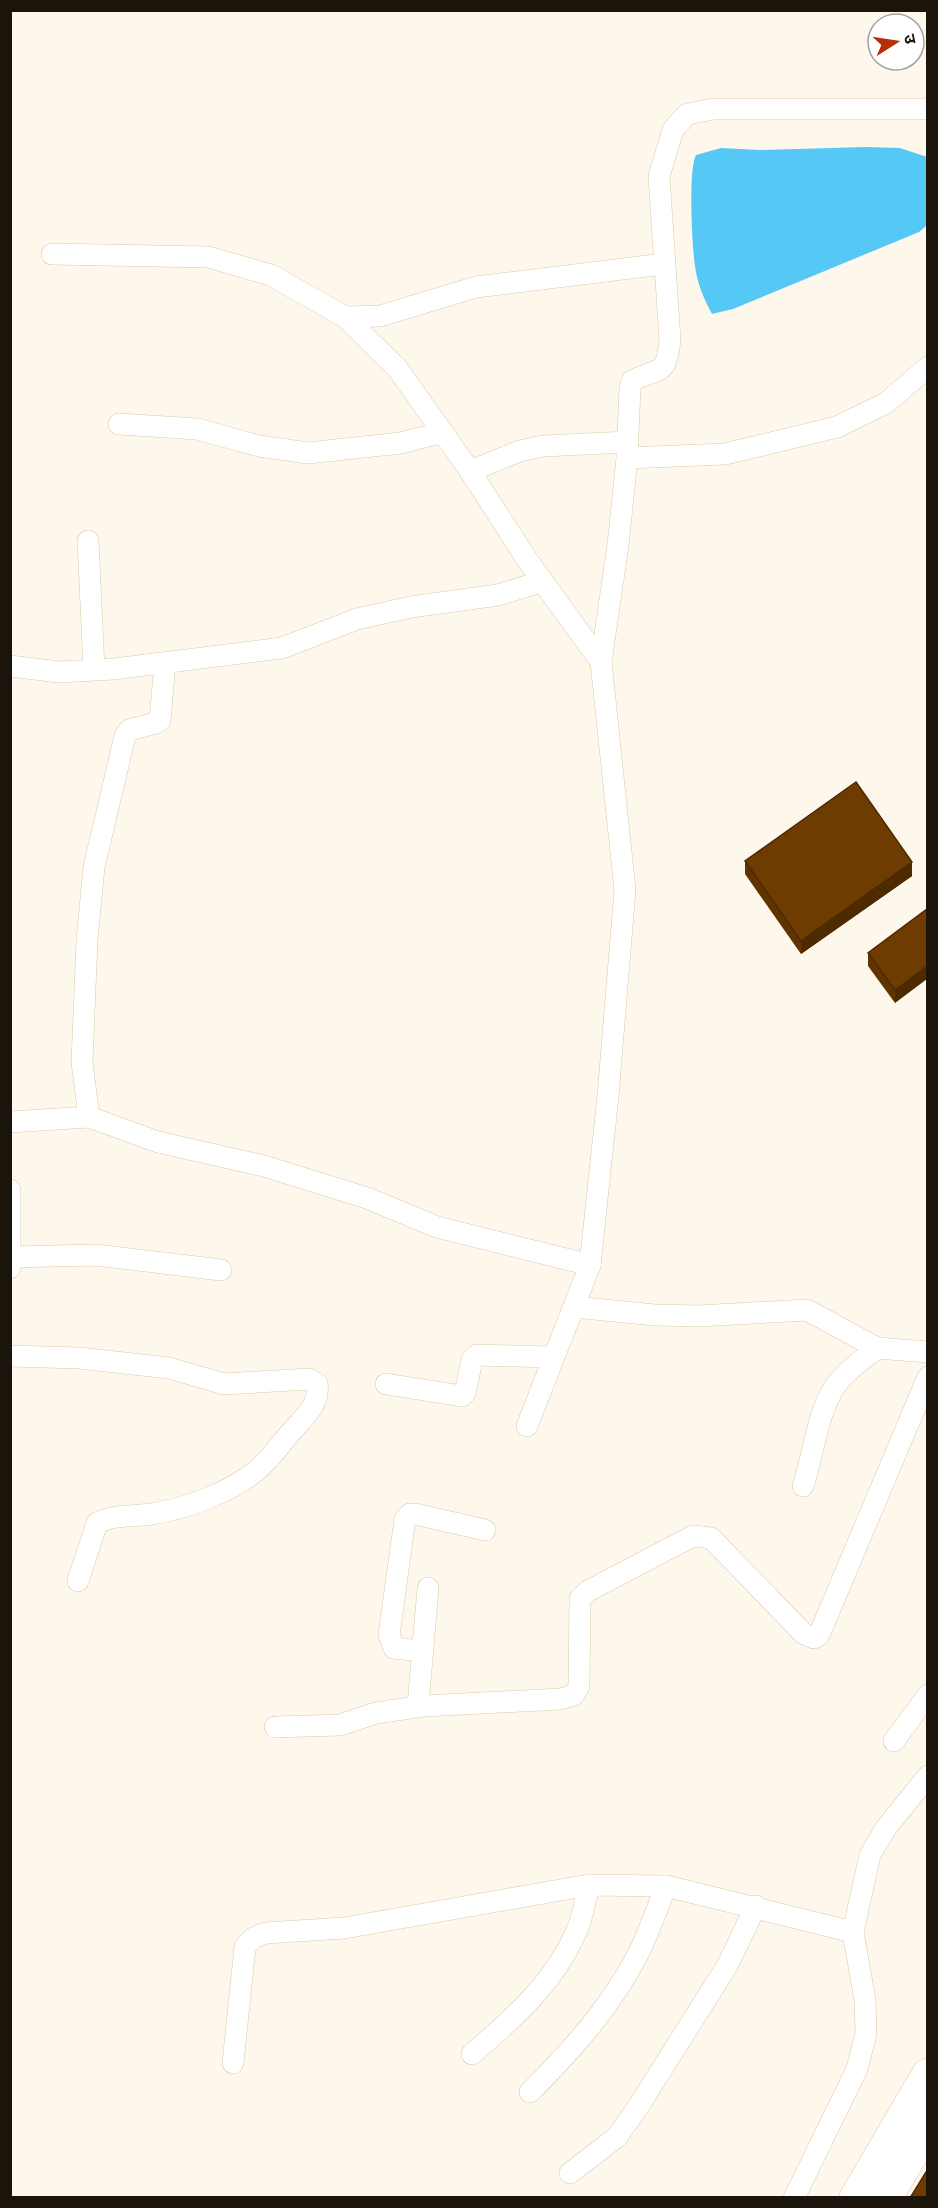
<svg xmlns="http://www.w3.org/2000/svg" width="938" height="2208" viewBox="0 0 938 2208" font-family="Mulish,'Noto Sans Devanagari',sans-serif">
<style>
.water{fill:#56c8f5}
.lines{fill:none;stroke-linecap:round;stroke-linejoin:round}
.street-casing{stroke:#d9c9ac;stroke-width:22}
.highway-casing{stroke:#d9c9ac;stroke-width:34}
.street{stroke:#fff;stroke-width:21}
.highway{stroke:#fff;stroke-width:33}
.wall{fill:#5f3400}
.shaded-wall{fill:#4d2a00}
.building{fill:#6e3c00;stroke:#4d2a00;stroke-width:1.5}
</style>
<rect width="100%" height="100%" fill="#fef8ec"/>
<path class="water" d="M865,147L900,148L927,157V225L919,232L733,309L712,314C704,299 697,283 695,266C692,247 688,170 696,155L721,148L760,150Z"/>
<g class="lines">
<defs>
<g id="street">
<polyline points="52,254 208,257 271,275 345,317 397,368 470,471 528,561 601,662"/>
<polyline points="345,317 380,316 476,287 663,264"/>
<polyline points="119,424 197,429 259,446 308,453 401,443 443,432"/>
<polyline points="627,458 725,454 837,427 886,403 928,367"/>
<polyline points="470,471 520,451 543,446 628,442"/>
<polyline points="88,541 94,669"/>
<polyline points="10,666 59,672 114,669 282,648 357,619 411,607 498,595 543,581"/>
<polyline points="89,1117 82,1062 87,940 94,867 125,736 129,730 156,723 160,720 165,663"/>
<polyline points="10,1122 89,1117 158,1142 264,1166 367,1198 437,1227 590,1265"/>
<polyline points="10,1190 10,1268"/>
<polyline points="12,1257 96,1255 221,1270"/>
<polyline points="574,1307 655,1315 698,1316 807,1310 877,1348 928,1352"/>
<path d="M10,1356L79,1358L169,1368L224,1384L309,1379L317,1384C320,1404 306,1415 293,1430C281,1443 270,1460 256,1471C229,1493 185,1509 151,1514C132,1517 114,1514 97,1523L78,1581"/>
<polyline points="386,1384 462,1396 465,1393 472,1360 477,1355 552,1357"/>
<path d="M527,1426L590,1265L608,1096L625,890L601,662L618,545L627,458L630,388L632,381C660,366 666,378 670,340L659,176L673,130L687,114L714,109H928"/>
<path d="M803,1486C813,1456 816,1421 831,1393C840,1375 861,1361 877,1348"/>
<polyline points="421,1651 394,1648 389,1635 405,1519 410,1514 415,1514 485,1530"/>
<polyline points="418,1706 428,1588"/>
<polyline points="275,1727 340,1725 376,1713 423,1706 561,1699 574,1695 579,1686 580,1599 588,1591 693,1536 711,1538 804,1634 814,1638 819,1635 928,1377"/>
<polyline points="894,1741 928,1695"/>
<path d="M472,2054C514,2018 555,1982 577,1930C583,1916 585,1900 589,1885"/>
<polyline points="233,2063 245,1947 253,1938 266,1933 344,1928 589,1885 666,1886 853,1932"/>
<path d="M530,2092C571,2051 611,2007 638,1954C649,1933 657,1908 666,1886"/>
<polyline points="570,2173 617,2137 638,2107 727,1966 756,1906"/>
<polyline points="794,2198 857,2069 866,2034 865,2000 853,1932 870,1855 886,1828 928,1776"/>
</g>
<g id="highway">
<polyline points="856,2198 928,2075"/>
<polyline points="885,2198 928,2126"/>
</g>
</defs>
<use href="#street" class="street-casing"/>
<use href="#highway" class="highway-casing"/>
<use href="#street" class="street"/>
<use href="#highway" class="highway"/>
</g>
<g class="wall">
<polygon points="745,861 912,876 801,954 745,874"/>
<polygon points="927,909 895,1003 868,966 868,953"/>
</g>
<g class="shaded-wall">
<polygon points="912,862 912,876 801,954 801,941"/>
<polygon points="927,966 927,979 895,1003 895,990"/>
</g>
<g class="building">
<polygon points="856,782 912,862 801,941 745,861"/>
<polygon points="927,909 927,966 895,990 868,953"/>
<polygon points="926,2172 927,2172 927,2198 910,2198"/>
</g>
<rect width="938" height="2208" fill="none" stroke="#1a140a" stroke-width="24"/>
<g transform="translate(896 42) rotate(78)"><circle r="28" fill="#ffffff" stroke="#a3a19d" stroke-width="1.5"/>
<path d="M0-4.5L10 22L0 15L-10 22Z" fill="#b82e09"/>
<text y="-9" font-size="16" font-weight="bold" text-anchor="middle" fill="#1a140a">उ</text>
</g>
</svg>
